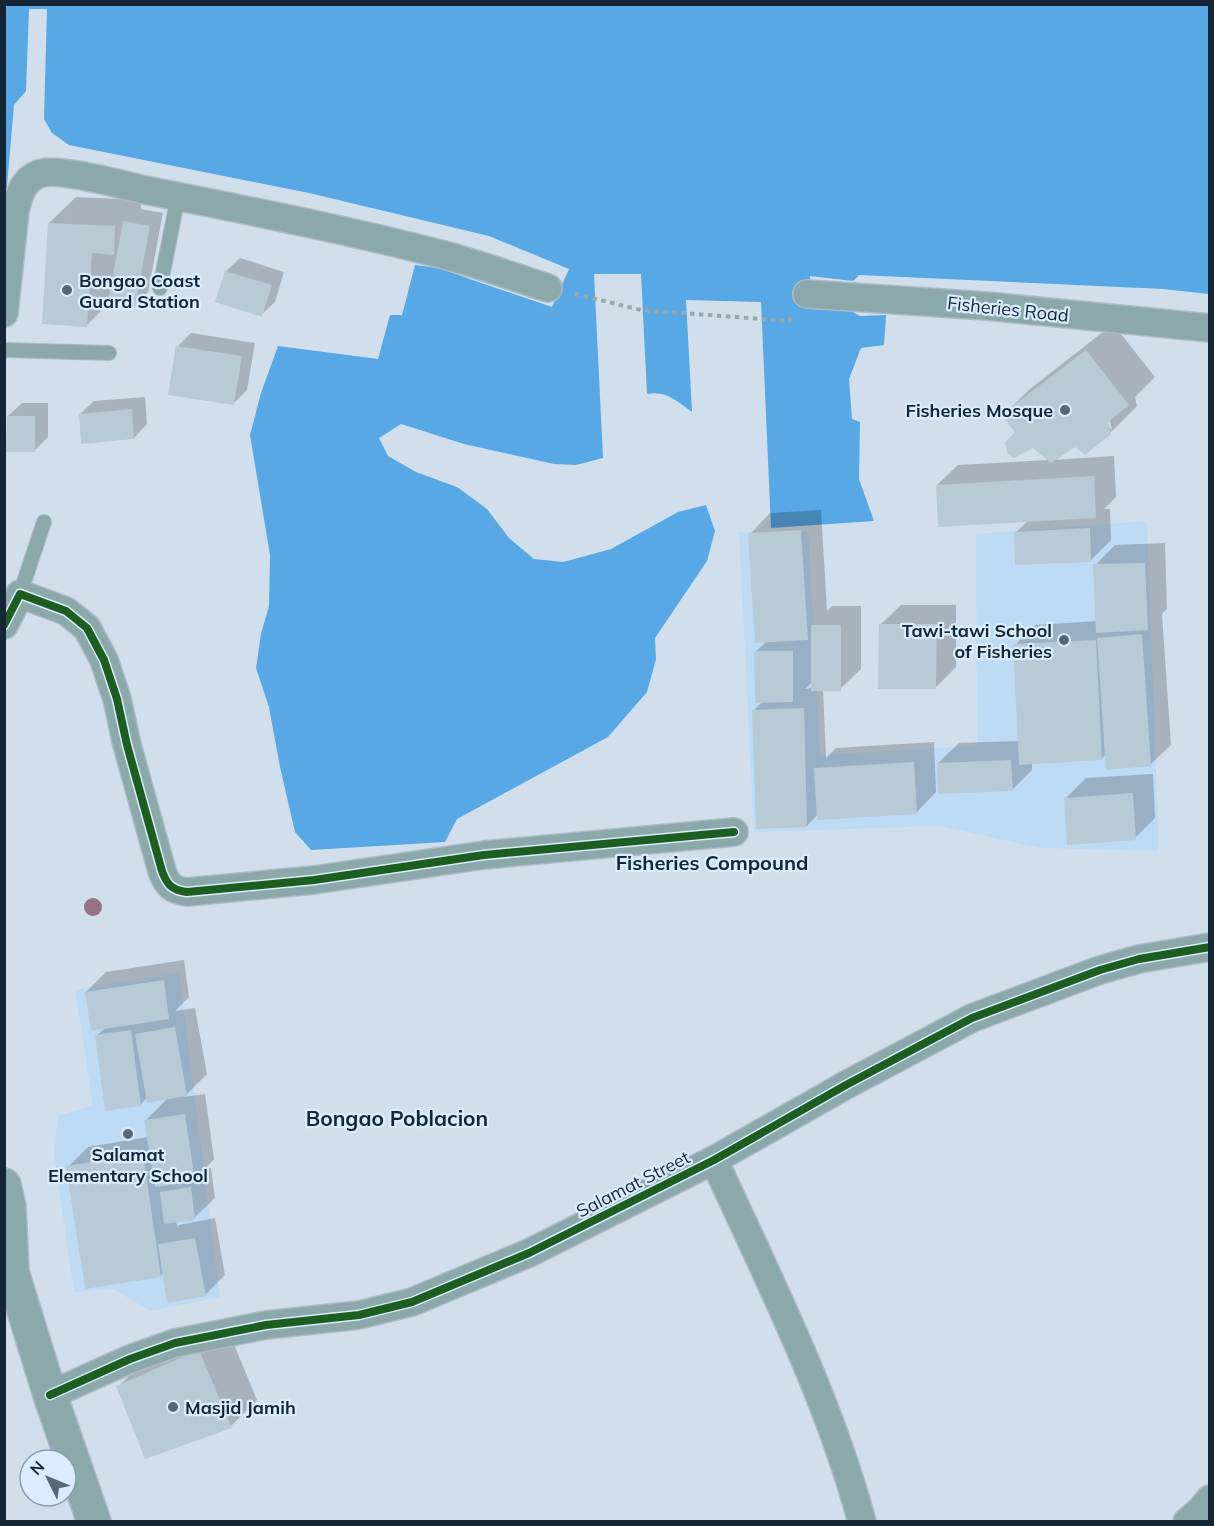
<svg xmlns="http://www.w3.org/2000/svg" width="1214" height="1526" viewBox="0 0 1214 1526" font-family="Mulish,sans-serif">
<style>
.built{fill:#bedbf6}
.water{fill:#57a8e4}
.shadow{fill:#0003;fill-rule:evenodd}
.building{fill:#b8cad6}
.lines{fill:none;stroke-linecap:round;stroke-linejoin:round}
.service-casing{stroke:#aebac6;stroke-width:16}
.minor-casing{stroke:#aebac6;stroke-width:30}
.tertiary-casing{stroke:#aebac6;stroke-width:36}
.path{stroke:#95a9af;stroke-width:4;stroke-dasharray:4.5 4.5;stroke-linecap:butt}
.service{stroke:#8ba8ab;stroke-width:14}
.minor{stroke:#8ba8ab;stroke-width:27}
.tertiary{stroke:#8ba8ab;stroke-width:33}
.cycleway-casing{stroke:#daecfd;stroke-width:11}
.cycleway{stroke:#1b5e20;stroke-width:8}
.tree{fill:#957284}
.poi-dot{fill:#566775;stroke:#daecfd;stroke-width:2}
.labels{text-anchor:middle;dominant-baseline:central;stroke-width:4.5;stroke-linejoin:round;paint-order:stroke}
.poi-label{font-size:18px;font-weight:bold;fill:#142635;stroke:#daecfd;text-anchor:start}
.street-label{font-size:18px;fill:#142635;stroke:#daecfd}
.neighbourhood-label{font-size:20px;font-weight:bold;fill:#142635;stroke:#daecfd}
.quarter-label{font-size:21px;font-weight:bold;fill:#142635;stroke:#daecfd}
</style>
<rect width="100%" height="100%" fill="#d1dfed"/>
<g class="built">
<polygon points="1147,521 1159,851 1040,848 940,826 754,832 739,532 808,531 820,755 977,746 976,534"/>
<polygon points="179,973 220,1297 151,1311 113,1289 74,1292 54,1153 58,1116 93,1105 75,990"/>
</g>
<path class="water" d="M5,5H1209V294L1163,289L859,275L853,281L810,276L811,309L849,310L860,316L886,315L884,345L861,348L849,379L852,419L860,422L859,479L874,521L771,528L761,302L686,300L692,412C677,401 666,390 647,394L641,274H594L603,458L576,465L554,464L464,444L401,424L379,438L388,456L416,472L457,487L487,509L509,538L534,559L563,562L611,549L678,512L706,505L715,531L707,561L655,638L656,659L647,692L608,737L457,819L445,842L311,850L295,832L280,767L269,707L256,668L261,634L269,606L270,555L250,435L261,393L278,346L378,359L390,315H402L415,265L438,268L552,307L569,269L489,236L309,193L69,145L52,133L44,119L47,9H29L26,91L14,105L5,209Z"/>
<g class="shadow">
<polygon points="76,197 141,200 141,209 163,213 148,292 134,305 111,301 87,325 49,223"/>
<polygon points="240,258 284,272 275,302 261,315 226,271"/>
<path d="M1113,324L1155,377L1135,397L1137,406L1110,433L1076,446L1053,460L1114,456L1116,497L1104,509H1110L1111,540L1091,560L1016,532L1028,521L937,485L958,465L1049,460L1017,432L1003,415L1030,389ZM1108,414L1112,430L1108,426Z"/>
<polygon points="191,333 255,343 247,390 234,403 178,346"/>
<polygon points="145,397 147,424 134,438 80,414 94,401"/>
<polygon points="22,403 48,403 48,437 34,451 8,416"/>
<path d="M821,510L827,611L832,606H861V669L840,689H823L826,758L836,748L934,742L936,792L916,813L818,814L807,826L754,710L763,701L755,652L767,641L750,534L770,513ZM813,681V688L805,689Z"/>
<polygon points="1165,543 1167,609 1162,614 1171,745 1150,765 1106,754 1101,759 1032,762 1032,770 1012,790 938,763 959,743 1019,741 1015,645 1035,625 1097,621 1095,565 1115,545"/>
<polygon points="901,605 956,605 956,667 935,688 880,625"/>
<polygon points="1153,774 1155,818 1135,838 1065,799 1086,778"/>
<polygon points="184,960 189,997 175,1011 195,1008 207,1074 184,1097 205,1094 214,1159 205,1169 211,1168 215,1198 194,1218 176,1221 177,1227 179,1225 215,1218 225,1275 205,1295 164,1272 161,1276 68,1167 88,1147 148,1137 146,1120 168,1098 148,1097 140,1105 96,1036 105,1028 86,992 106,972"/>
<polygon points="226,1325 257,1400 231,1426 118,1387 144,1360"/>
</g>
<g class="building">
<polygon points="123,221 150,226 135,307 108,302"/>
<polygon points="48,223 115,226 114,255 92,253 87,327 42,324"/>
<polygon points="225,271 272,285 262,317 215,302"/>
<polygon points="176,346 242,356 234,405 168,395"/>
<polygon points="1086,350 1129,405 1108,422 1111,434 1085,455 1075,447 1051,463 1033,448 1014,458 1007,453 1005,442 1015,432 1001,415"/>
<polygon points="132,409 134,439 81,444 79,414"/>
<polygon points="7,416 35,416 35,452 6,452"/>
<polygon points="1094,476 1096,518 938,527 936,485"/>
<polygon points="1090,528 1091,562 1015,565 1014,532"/>
<polygon points="801,530 808,640 755,643 748,533"/>
<polygon points="1145,563 1148,630 1096,633 1093,564"/>
<polygon points="879,624 937,624 936,689 878,689"/>
<rect x="811" y="625" width="30" height="66"/>
<polygon points="1142,634 1151,766 1106,770 1097,638"/>
<polygon points="1096,640 1102,760 1019,765 1013,644"/>
<polygon points="754,651 793,651 793,702 755,703"/>
<polygon points="804,708 807,827 756,829 752,710"/>
<polygon points="1011,760 1013,791 938,794 937,763"/>
<polygon points="914,762 917,814 817,820 814,768"/>
<polygon points="1133,793 1136,840 1067,845 1064,798"/>
<polygon points="164,980 169,1019 91,1031 85,992"/>
<polygon points="175,1027 187,1096 147,1103 135,1034"/>
<polygon points="131,1030 141,1106 105,1111 95,1035"/>
<polygon points="185,1114 195,1181 155,1187 144,1120"/>
<polygon points="143,1154 161,1277 85,1289 66,1166"/>
<polygon points="191,1187 195,1220 164,1224 160,1192"/>
<polygon points="195,1238 206,1296 167,1303 158,1244"/>
<polygon points="199,1350 232,1428 145,1459 116,1386"/>
</g>
<g class="lines">
<defs>
<g id="service">
<polyline points="160,288 178,196"/>
<polyline points="4,350 109,353"/>
<polyline points="20,594 44,522"/>
</g>
<g id="minor">
<polyline points="807,294 986,306 1210,328"/>
<path d="M4,313L15,211C19,195 23,178 42,173C60,168 123,185 145,190C246,210 348,230 448,256C481,265 514,277 548,288"/>
<path d="M4,625L20,594L66,611L87,628L104,660L117,699L127,745L162,871C167,885 172,890 187,892L314,880L484,855L734,832"/>
<path d="M714,1160C768,1278 828,1396 862,1522"/>
<polyline points="50,1395 130,1359 175,1343 266,1325 359,1315 412,1302 529,1253 714,1160 846,1085 972,1018 1100,970 1139,959 1210,947"/>
<polyline points="1187,1522 1201,1510 1210,1499"/>
</g>
<polyline id="tertiary" points="4,1185 9,1207 12,1272 50,1395 94,1522"/>
</defs>
<use href="#service" class="service-casing"/>
<use href="#minor" class="minor-casing"/>
<use href="#tertiary" class="tertiary-casing"/>
<polyline class="path" points="575,294 641,310 789,321 793,315"/>
<use href="#service" class="service"/>
<use href="#minor" class="minor"/>
<use href="#tertiary" class="tertiary"/>
<defs>
<g id="cycleway">
<path d="M4,625L20,594L66,611L87,628L104,660L117,699L127,745L162,871C167,885 172,890 187,892L314,880L484,855L734,832"/>
<polyline points="50,1395 130,1359 175,1343 266,1325 359,1315 412,1302 529,1253 714,1160 846,1085 972,1018 1100,970 1139,959 1210,947"/>
</g>
</defs>
<use href="#cycleway" class="cycleway-casing"/>
<use href="#cycleway" class="cycleway"/>
</g>
<circle class="tree" cx="93" cy="907" r="9"/>
<g class="poi-dot">
<circle cx="67" cy="290" r="6"/>
<circle cx="1065" cy="410" r="6"/>
<circle cx="1064" cy="640" r="6"/>
<circle cx="128" cy="1134" r="6"/>
<circle cx="173" cy="1407" r="6"/>
</g>
<g class="labels">
<g class="poi-label">
<text x="79" y="280">Bongao Coast<tspan x="79" dy="21">Guard Station</tspan></text>
<text x="1053" y="410" text-anchor="end">Fisheries Mosque</text>
<text x="1052" y="630" text-anchor="end">Tawi-tawi School<tspan x="1052" dy="21">of Fisheries</tspan></text>
<text x="128" y="1154" text-anchor="middle">Salamat<tspan x="128" dy="21">Elementary School</tspan></text>
<text x="185" y="1407">Masjid Jamih</text>
</g>
<g class="street-label">
<text transform="translate(1008 309) rotate(6)">Fisheries Road</text>
<text transform="translate(633 1184) rotate(-27)">Salamat Street</text>
</g>
<g class="neighbourhood-label">
<text x="712" y="862">Fisheries Compound</text>
</g>
<g class="quarter-label">
<text x="397" y="1118">Bongao Poblacion</text>
</g>
</g>
<rect width="1214" height="1526" fill="none" stroke="#142635" stroke-width="12"/>
<g transform="translate(48 1478) rotate(313)"><circle r="28" fill="#daecfd" stroke="#8b9dad" stroke-width="1.5"/>
<path d="M0-4.5L10 22L0 15L-10 22Z" fill="#566775"/>
<text y="-9" font-size="16" font-weight="bold" text-anchor="middle" fill="#142635">N</text>
</g>
</svg>
